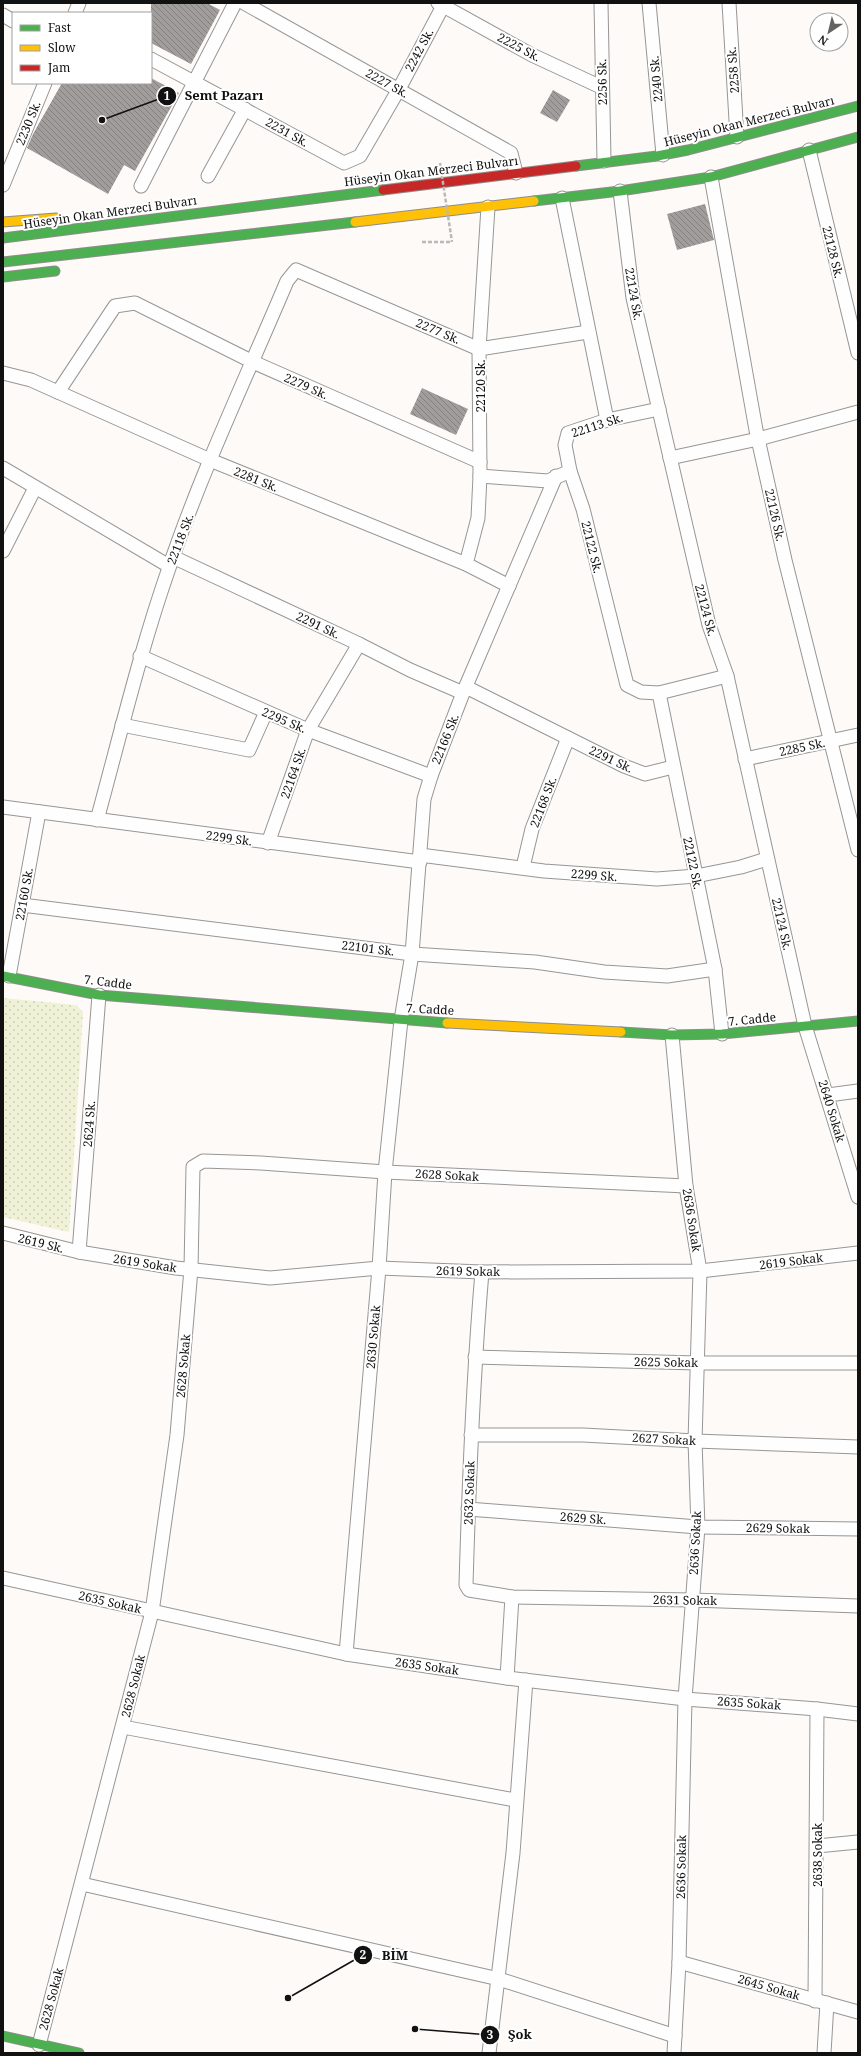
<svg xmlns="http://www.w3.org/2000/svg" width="861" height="2056" viewBox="0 0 861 2056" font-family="'Noto Serif',serif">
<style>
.park{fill:url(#park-dots)}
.building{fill:url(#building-back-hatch)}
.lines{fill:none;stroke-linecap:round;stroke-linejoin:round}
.street-casing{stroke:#979695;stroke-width:15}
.fast-casing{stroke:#8e8d8b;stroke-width:11}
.slow-casing{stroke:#8e8d8b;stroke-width:11}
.jam-casing{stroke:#8e8d8b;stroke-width:11}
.path{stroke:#b9b9b8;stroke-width:2.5;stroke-dasharray:4 2;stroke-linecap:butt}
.street{stroke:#fffefe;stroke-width:13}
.fast{stroke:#4caf50;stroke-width:9}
.slow{stroke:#ffc107;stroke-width:9}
.jam{stroke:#c62828;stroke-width:9}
.path-bridge{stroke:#b9b9b8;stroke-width:2.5;stroke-dasharray:4 2;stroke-linecap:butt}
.labels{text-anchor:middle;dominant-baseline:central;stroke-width:4;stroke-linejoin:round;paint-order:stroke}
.street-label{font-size:12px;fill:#111;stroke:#fff}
.leader{fill:none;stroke:#111;stroke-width:1.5}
.callout-dot{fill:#111;stroke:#fff;stroke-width:1.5}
.mark-label{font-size:12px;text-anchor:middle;font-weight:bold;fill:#fff}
.callout-label{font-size:13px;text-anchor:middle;font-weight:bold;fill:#111;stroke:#fff;stroke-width:4;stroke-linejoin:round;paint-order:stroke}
</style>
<defs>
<pattern id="park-dots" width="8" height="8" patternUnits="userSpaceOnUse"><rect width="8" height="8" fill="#eff2d6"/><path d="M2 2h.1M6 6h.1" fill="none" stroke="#ccceb7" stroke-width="1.8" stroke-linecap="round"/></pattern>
<pattern id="building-back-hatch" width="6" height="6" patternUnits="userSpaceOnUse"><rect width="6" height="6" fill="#a19d9c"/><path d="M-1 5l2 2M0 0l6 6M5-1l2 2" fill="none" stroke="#827f7e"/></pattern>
</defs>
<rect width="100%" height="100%" fill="#fdfaf7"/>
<polygon class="park" points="3,998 76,1005 83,1012 69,1232 3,1217"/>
<g class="building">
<polygon points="151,3 207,3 220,10 191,64 151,43"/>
<polygon points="151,78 179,93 135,171 124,165 108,194 27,148 33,134 62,83 151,83"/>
<polygon points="553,90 570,100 557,122 540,113"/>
<polygon points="705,204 714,240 677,250 667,214"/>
<polygon points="422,388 468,409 456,435 410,414"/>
</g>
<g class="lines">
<defs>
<g id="street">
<polyline points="244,3 511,153 516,173"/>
<polyline points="438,3 532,55 601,87"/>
<polyline points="601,3 604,161"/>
<polyline points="649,3 663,155"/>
<polyline points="729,3 737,137"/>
<polyline points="75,13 79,3"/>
<polyline points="3,15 13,21"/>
<polyline points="151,59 344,163 360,156 399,89 443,6"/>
<polyline points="809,150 858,353"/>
<polyline points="208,176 245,109"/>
<polyline points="711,177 756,430 785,560 858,850"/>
<polyline points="3,185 45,83"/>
<polyline points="141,186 235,3"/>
<polyline points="620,191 633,298 709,625 727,676 805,1026 858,1197"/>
<polyline points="562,198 607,420"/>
<polyline points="3,373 31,380 210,460 466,564 509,586"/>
<polyline points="58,392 115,306 135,303 253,362 480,462"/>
<polyline points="670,458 758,439 858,412"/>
<polyline points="3,468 169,566"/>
<polyline points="570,471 583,509 627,685 641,692 659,693 727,676"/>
<polyline points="480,476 548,481 570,471 565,445 568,433 607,420 659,409"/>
<polyline points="3,551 35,488"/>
<polyline points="173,557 359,644 410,670 463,693"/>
<polyline points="466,564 478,518 480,476 479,349 488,207"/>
<polyline points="140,656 308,730 431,776"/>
<polyline points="466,687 624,766 645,774 673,767"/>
<polyline points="659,693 715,969 722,1034"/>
<polyline points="122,725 249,750 266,712"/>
<polyline points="745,759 858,735"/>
<polyline points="3,807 420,862"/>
<path d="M97,820C120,736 140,651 169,568C202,470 247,376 287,281L296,270L479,349L588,332"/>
<polyline points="268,843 308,730 359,644"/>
<polyline points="420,855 544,871 657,879 696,876 741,867 767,859"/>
<polyline points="523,867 532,829 568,738"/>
<polyline points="22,905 412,954 535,962 604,972 667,976 715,969"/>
<polyline points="9,976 39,812"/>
<polyline points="672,1035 686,1186 700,1271 695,1441 698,1527 685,1699 679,1962 674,2053"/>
<polyline points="828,1095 858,1091"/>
<polyline points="3,1233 79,1252 176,1268 270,1278 379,1268 482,1272 700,1271 858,1253"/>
<polyline points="79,1252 99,995"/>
<path d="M482,1272C473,1376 469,1481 466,1585L469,1590L512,1597L692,1600L858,1606"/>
<polyline points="475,1357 697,1363 858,1363"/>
<polyline points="471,1435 583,1435 695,1441 858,1447"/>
<polyline points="468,1509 698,1527 858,1529"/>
<polyline points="3,1578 346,1654 507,1678 685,1699 817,1709 858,1714"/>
<polyline points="346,1654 379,1268 385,1172 401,1020 412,954 424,799 431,776 463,693 556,476"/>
<polyline points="507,1678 512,1597"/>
<polyline points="123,1727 515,1800"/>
<polyline points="817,1846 858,1842"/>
<polyline points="82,1884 499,1979 675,2036"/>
<polyline points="679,1962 858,2012"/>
<polyline points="815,2001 817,1709"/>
<polyline points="39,2045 152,1612 177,1435 191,1269 193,1167 203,1161 261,1163 385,1172 686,1186"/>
<polyline points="489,2053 513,1853 526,1680"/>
<polyline points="824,2053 827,2003"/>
</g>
<g id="fast">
<polyline points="576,166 657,156 688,150 858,106"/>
<polyline points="534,201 620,191 711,177 858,137"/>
<polyline points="3,238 383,190"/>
<polyline points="3,262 355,222"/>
<polyline points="3,277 55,271"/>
<polyline points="3,976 99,995 447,1023"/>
<polyline points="621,1032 672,1035 722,1034 858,1021"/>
<polyline points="3,2036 79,2053"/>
</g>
<g id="slow">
<polyline points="3,222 56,218"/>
<polyline points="355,222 534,201"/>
<polyline points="447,1023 621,1032"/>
</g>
<polyline id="jam" points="383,190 576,166"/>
</defs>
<use href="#street" class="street-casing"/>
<use href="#fast" class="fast-casing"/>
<use href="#slow" class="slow-casing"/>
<use href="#jam" class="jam-casing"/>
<polyline class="path" points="422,242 452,242"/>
<use href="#street" class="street"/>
<use href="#fast" class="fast"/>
<use href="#slow" class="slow"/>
<use href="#jam" class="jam"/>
<polyline class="path-bridge" points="440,163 452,242"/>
</g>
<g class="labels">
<g class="street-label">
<text transform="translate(519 47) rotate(28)">2225 Sk.</text>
<text transform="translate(419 50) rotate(-62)">2242 Sk.</text>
<text transform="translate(733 70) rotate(-94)">2258 Sk.</text>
<text transform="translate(656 79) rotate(-95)">2240 Sk.</text>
<text transform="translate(602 82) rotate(-91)">2256 Sk.</text>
<text transform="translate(387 83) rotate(29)">2227 Sk.</text>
<text transform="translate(749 121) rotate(-14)">Hüseyin Okan Merzeci Bulvarı</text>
<text transform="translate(28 123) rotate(-68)">2230 Sk.</text>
<text transform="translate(287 132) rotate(29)">2231 Sk.</text>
<text transform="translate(431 171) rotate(-7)">Hüseyin Okan Merzeci Bulvarı</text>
<text transform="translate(110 212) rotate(-8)">Hüseyin Okan Merzeci Bulvarı</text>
<text transform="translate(833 252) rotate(76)">22128 Sk.</text>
<text transform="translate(634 294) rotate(80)">22124 Sk.</text>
<text transform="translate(438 331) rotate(23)">2277 Sk.</text>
<text transform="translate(306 386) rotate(24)">2279 Sk.</text>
<text transform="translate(480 386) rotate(-90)">22120 Sk.</text>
<text transform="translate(597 425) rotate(-18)">22113 Sk.</text>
<text transform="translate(256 479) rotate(22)">2281 Sk.</text>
<text transform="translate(775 515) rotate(77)">22126 Sk.</text>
<text transform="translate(180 539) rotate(-69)">22118 Sk.</text>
<text transform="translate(592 547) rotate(76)">22122 Sk.</text>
<text transform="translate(706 610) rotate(75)">22124 Sk.</text>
<text transform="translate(318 625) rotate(25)">2291 Sk.</text>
<text transform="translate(284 720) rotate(23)">2295 Sk.</text>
<text transform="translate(445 739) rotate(-68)">22166 Sk.</text>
<text transform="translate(802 747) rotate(-12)">2285 Sk.</text>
<text transform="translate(611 759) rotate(25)">2291 Sk.</text>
<text transform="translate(293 773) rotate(-71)">22164 Sk.</text>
<text transform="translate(543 802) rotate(-69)">22168 Sk.</text>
<text transform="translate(229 838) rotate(8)">2299 Sk.</text>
<text transform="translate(693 863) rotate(78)">22122 Sk.</text>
<text transform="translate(594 875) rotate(4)">2299 Sk.</text>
<text transform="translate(24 894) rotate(-80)">22160 Sk.</text>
<text transform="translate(782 924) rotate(77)">22124 Sk.</text>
<text transform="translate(368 948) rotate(7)">22101 Sk.</text>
<text transform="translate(108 982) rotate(7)">7. Cadde</text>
<text transform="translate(430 1009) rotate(3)">7. Cadde</text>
<text transform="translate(752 1019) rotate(-6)">7. Cadde</text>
<text transform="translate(832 1111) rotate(73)">2640 Sokak</text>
<text transform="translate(89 1124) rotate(-86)">2624 Sk.</text>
<text transform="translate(447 1175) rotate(3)">2628 Sokak</text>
<text transform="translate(692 1220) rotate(81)">2636 Sokak</text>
<text transform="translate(41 1243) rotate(14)">2619 Sk.</text>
<text transform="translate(791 1261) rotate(-7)">2619 Sokak</text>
<text transform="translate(145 1263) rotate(9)">2619 Sokak</text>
<text transform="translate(468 1271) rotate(1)">2619 Sokak</text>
<text transform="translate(373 1337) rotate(-85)">2630 Sokak</text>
<text transform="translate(666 1362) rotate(1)">2625 Sokak</text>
<text transform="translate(183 1366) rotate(-85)">2628 Sokak</text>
<text transform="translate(664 1439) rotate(3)">2627 Sokak</text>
<text transform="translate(469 1493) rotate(-88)">2632 Sokak</text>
<text transform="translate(583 1518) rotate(4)">2629 Sk.</text>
<text transform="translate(778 1528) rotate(1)">2629 Sokak</text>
<text transform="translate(695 1543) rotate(-87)">2636 Sokak</text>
<text transform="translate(685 1600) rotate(1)">2631 Sokak</text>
<text transform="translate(110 1602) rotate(13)">2635 Sokak</text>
<text transform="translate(427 1666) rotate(8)">2635 Sokak</text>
<text transform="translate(133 1686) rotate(-76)">2628 Sokak</text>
<text transform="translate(749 1703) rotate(4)">2635 Sokak</text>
<text transform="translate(817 1855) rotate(-90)">2638 Sokak</text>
<text transform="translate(681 1867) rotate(-89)">2636 Sokak</text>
<text transform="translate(769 1987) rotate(16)">2645 Sokak</text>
<text transform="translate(51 1999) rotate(-75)">2628 Sokak</text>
</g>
</g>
<path class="leader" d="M102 120L167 96M288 1998L363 1955M415 2029L490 2035"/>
<g class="callout-dot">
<circle cx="102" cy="120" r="4"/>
<circle cx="288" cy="1998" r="4"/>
<circle cx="415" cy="2029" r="4"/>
<circle cx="167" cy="96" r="10"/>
<circle cx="363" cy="1955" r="10"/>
<circle cx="490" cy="2035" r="10"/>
</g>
<g class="mark-label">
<text x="167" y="100">1</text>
<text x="363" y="1959">2</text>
<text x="490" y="2039">3</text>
</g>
<g class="callout-label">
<text x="224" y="100">Semt Pazarı</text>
<text x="395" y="1960">BİM</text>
<text x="520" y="2039">Şok</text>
</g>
<rect width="861" height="2056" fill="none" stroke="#111111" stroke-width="8"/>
<rect x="12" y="12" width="140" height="72" fill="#ffffff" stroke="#a0a0a0"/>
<rect x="20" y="25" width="20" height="6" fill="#4caf50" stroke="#a0a0a0"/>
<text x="48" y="32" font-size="12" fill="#111111">Fast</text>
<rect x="20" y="45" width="20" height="6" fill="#ffc107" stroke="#a0a0a0"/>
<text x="48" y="52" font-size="12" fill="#111111">Slow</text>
<rect x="20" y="65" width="20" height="6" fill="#c62828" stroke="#a0a0a0"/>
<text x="48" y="72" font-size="12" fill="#111111">Jam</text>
<g transform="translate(829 32) rotate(215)"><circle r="19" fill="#ffffff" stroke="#a0a0a0"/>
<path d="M0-3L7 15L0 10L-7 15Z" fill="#646362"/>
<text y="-6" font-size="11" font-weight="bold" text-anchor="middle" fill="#111111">N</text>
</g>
</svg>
